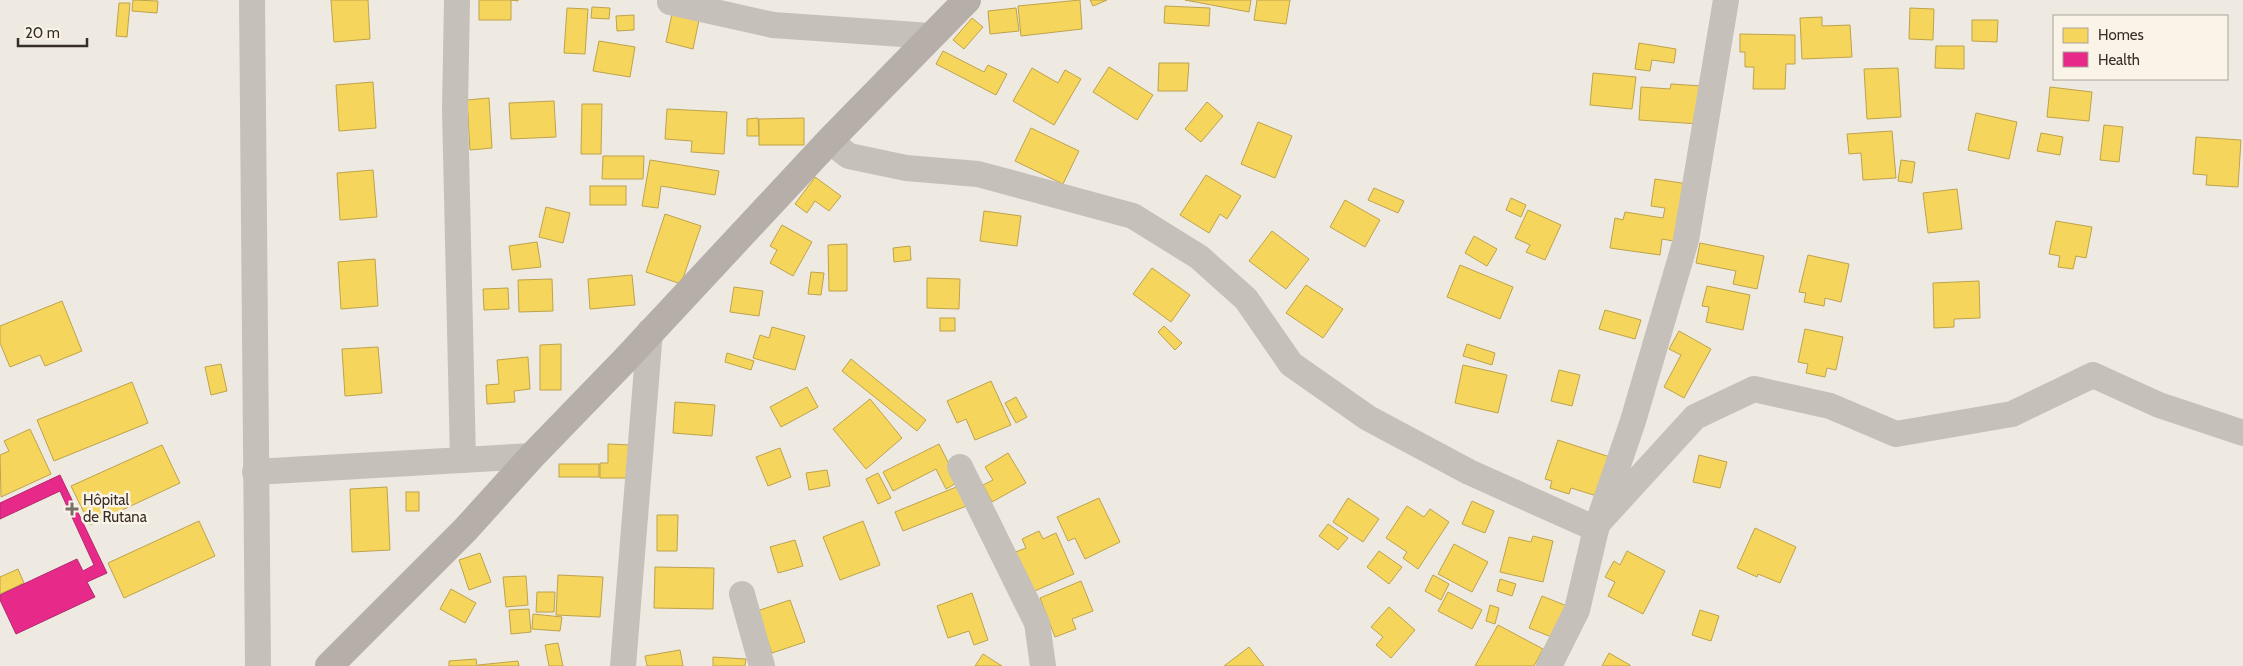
<svg xmlns="http://www.w3.org/2000/svg" width="2243" height="666" viewBox="0 0 2243 666" font-family="Cabin,sans-serif">
<style>
.homes{fill:#f6d55c;stroke:#bda34c}
.health{fill:#e7298a;stroke:#b22a6d}
.lines{fill:none;stroke-linecap:round;stroke-linejoin:round}
.minor{stroke:#c6c0ba;stroke-width:26}
.major{stroke:#b6afa9;stroke-width:28}
.poi-dot{fill:#776f69;stroke:#faf3e8;stroke-width:2}
.labels{text-anchor:middle;dominant-baseline:central;stroke-width:5;stroke-linejoin:round;paint-order:stroke}
.poi-label{font-size:15px;fill:#372e28;stroke:#faf3e8;text-anchor:start}
</style>
<rect width="100%" height="100%" fill="#eee9e1"/>
<g class="homes">
<polygon points="133,0 158,1 157,13 132,11"/>
<polygon points="331,0 368,0 370,39 334,42"/>
<polygon points="479,0 518,0 518,1 511,0 511,20 479,20"/>
<polygon points="1080,0 1082,29 1021,36 1018,6"/>
<polygon points="1090,0 1107,0 1093,6"/>
<polygon points="1185,0 1251,0 1249,12"/>
<polygon points="1257,0 1290,0 1286,24 1254,20"/>
<polygon points="119,3 130,3 127,37 116,36"/>
<polygon points="1165,6 1210,8 1209,26 1164,23"/>
<polygon points="592,7 610,8 609,19 591,18"/>
<polygon points="567,8 588,9 585,54 564,53"/>
<polygon points="1016,8 1019,31 990,34 988,11"/>
<polygon points="1910,8 1934,9 1933,40 1909,39"/>
<polygon points="672,14 699,20 693,49 666,42"/>
<polygon points="634,15 634,30 617,31 616,16"/>
<polygon points="1822,17 1822,26 1850,25 1852,57 1802,59 1800,18"/>
<polygon points="972,18 983,27 964,49 953,40"/>
<polygon points="1972,20 1998,20 1997,42 1972,41"/>
<polygon points="1740,34 1795,35 1795,64 1786,64 1785,89 1753,89 1754,67 1745,67 1745,52 1740,52"/>
<polygon points="599,41 635,47 630,77 593,71"/>
<polygon points="1639,43 1676,49 1674,63 1652,60 1650,71 1635,69"/>
<polygon points="1936,46 1964,46 1964,69 1935,68"/>
<polygon points="943,51 984,72 988,65 1007,74 996,95 936,64"/>
<polygon points="1159,63 1189,63 1187,91 1158,91"/>
<polygon points="1109,67 1153,95 1137,120 1093,92"/>
<polygon points="1032,68 1058,83 1065,70 1081,79 1054,125 1013,101"/>
<polygon points="1898,68 1901,117 1867,119 1864,69"/>
<polygon points="1593,73 1636,77 1632,109 1590,105"/>
<polygon points="373,82 376,128 339,131 336,85"/>
<polygon points="1671,84 1702,86 1699,124 1639,120 1641,87 1670,89"/>
<polygon points="2050,87 2092,92 2089,121 2047,117"/>
<polygon points="489,98 492,148 470,150 467,100"/>
<polygon points="554,101 556,137 511,139 509,103"/>
<polygon points="1207,102 1223,116 1201,142 1185,129"/>
<polygon points="582,104 602,104 601,154 581,154"/>
<polygon points="667,109 727,112 724,154 691,152 692,141 665,139"/>
<polygon points="1976,113 2017,122 2009,159 1968,150"/>
<polygon points="758,118 759,136 747,136 747,119"/>
<polygon points="804,118 804,145 759,145 759,119"/>
<polygon points="1258,122 1292,136 1275,178 1241,164"/>
<polygon points="2104,125 2123,127 2119,162 2100,160"/>
<polygon points="1031,128 1079,151 1063,184 1015,161"/>
<polygon points="1892,131 1896,178 1863,180 1861,153 1849,154 1847,134"/>
<polygon points="2041,133 2063,137 2060,155 2037,151"/>
<polygon points="2196,137 2241,140 2238,187 2206,185 2207,175 2193,174"/>
<polygon points="603,156 644,156 643,179 602,179"/>
<polygon points="650,160 719,171 715,195 661,186 658,208 642,206"/>
<polygon points="1901,160 1915,162 1912,183 1898,181"/>
<polygon points="373,170 377,217 340,220 337,173"/>
<polygon points="1206,175 1241,196 1227,219 1220,214 1209,233 1180,215"/>
<polygon points="815,177 841,196 829,211 815,201 807,213 795,204"/>
<polygon points="1655,179 1688,184 1679,242 1662,239 1660,255 1610,248 1615,218 1623,220 1625,212 1663,218 1665,208 1651,206"/>
<rect x="590" y="186" width="36" height="19"/>
<polygon points="1374,188 1404,201 1398,213 1368,200"/>
<polygon points="1957,189 1962,229 1928,233 1923,193"/>
<polygon points="1511,198 1526,205 1521,217 1506,210"/>
<polygon points="1345,200 1380,220 1365,247 1330,227"/>
<polygon points="546,207 570,213 563,243 539,237"/>
<polygon points="1528,210 1561,225 1545,260 1526,252 1530,245 1515,238"/>
<polygon points="984,211 1021,216 1017,246 980,241"/>
<polygon points="665,214 701,226 681,284 646,272"/>
<polygon points="2056,221 2092,227 2086,258 2076,256 2073,269 2058,267 2060,256 2049,254"/>
<polygon points="782,225 812,242 793,276 770,263 777,250 770,246"/>
<polygon points="1272,231 1309,259 1286,289 1249,261"/>
<polygon points="1474,236 1497,249 1487,266 1465,253"/>
<polygon points="537,242 541,267 512,270 509,246"/>
<polygon points="1700,243 1764,256 1757,289 1733,284 1736,271 1696,263"/>
<polygon points="847,244 847,291 829,291 828,245"/>
<polygon points="910,246 911,260 894,262 893,248"/>
<polygon points="1808,255 1849,264 1841,302 1825,298 1824,306 1804,302 1806,293 1799,292"/>
<polygon points="375,259 378,306 341,309 338,262"/>
<polygon points="1460,265 1513,287 1500,319 1447,297"/>
<polygon points="1152,268 1190,295 1171,322 1133,294"/>
<polygon points="811,272 824,273 821,295 808,294"/>
<polygon points="632,275 635,305 590,309 588,279"/>
<polygon points="927,278 960,279 959,309 927,308"/>
<polygon points="552,279 553,311 519,312 518,280"/>
<polygon points="1979,281 1980,318 1954,319 1954,327 1934,328 1933,283"/>
<polygon points="1306,285 1343,309 1323,338 1286,313"/>
<polygon points="1707,286 1750,295 1743,330 1706,322 1709,307 1702,306"/>
<polygon points="734,287 763,291 759,316 730,312"/>
<polygon points="508,288 509,309 484,310 483,289"/>
<polygon points="62,301 82,351 45,366 40,355 10,367 0,343 0,326"/>
<polygon points="1605,310 1641,320 1635,339 1599,329"/>
<rect x="940" y="318" width="15" height="13"/>
<polygon points="1164,326 1182,343 1175,350 1158,332"/>
<polygon points="772,327 805,336 795,370 753,358 760,335 769,338"/>
<polygon points="1805,329 1843,337 1836,370 1827,368 1825,377 1806,373 1808,364 1798,362"/>
<polygon points="1679,331 1711,349 1684,398 1664,387 1681,355 1669,349"/>
<polygon points="561,344 561,390 540,390 540,345"/>
<polygon points="1467,344 1495,353 1492,365 1463,356"/>
<polygon points="378,347 382,393 345,396 342,349"/>
<polygon points="727,353 754,361 751,370 725,362"/>
<polygon points="528,357 530,389 514,391 515,402 487,404 486,385 499,384 497,360"/>
<polygon points="851,359 926,420 917,431 842,371"/>
<polygon points="221,364 227,391 211,395 205,367"/>
<polygon points="1463,365 1507,375 1498,413 1455,403"/>
<polygon points="1559,370 1580,375 1572,406 1551,401"/>
<polygon points="991,381 1011,425 975,440 966,419 957,423 947,401"/>
<polygon points="132,382 148,423 54,461 37,420"/>
<polygon points="807,387 818,407 781,427 770,407"/>
<polygon points="1016,397 1027,417 1016,423 1005,403"/>
<polygon points="870,399 902,438 866,469 833,429"/>
<polygon points="675,402 715,405 712,436 673,433"/>
<polygon points="30,429 51,474 1,497 0,455 9,451 4,441"/>
<polygon points="1558,440 1610,457 1597,496 1571,488 1569,494 1550,488 1552,481 1545,479"/>
<polygon points="608,444 630,445 629,478 600,478 600,463 608,463"/>
<polygon points="939,444 958,482 946,489 936,469 893,491 883,472"/>
<polygon points="162,445 180,483 90,525 71,486"/>
<polygon points="780,448 791,477 768,486 756,457"/>
<polygon points="1008,453 1026,483 992,502 983,485 993,480 985,467"/>
<polygon points="1699,455 1727,462 1720,488 1693,482"/>
<rect x="559" y="464" width="40" height="13"/>
<polygon points="827,470 830,486 809,490 806,473"/>
<polygon points="878,473 891,498 878,504 866,479"/>
<polygon points="961,485 969,505 903,531 895,512"/>
<polygon points="387,487 390,550 352,552 350,489"/>
<rect x="406" y="492" width="13" height="19"/>
<polygon points="1099,498 1120,542 1085,559 1075,538 1068,541 1057,517"/>
<polygon points="1348,498 1379,519 1363,542 1333,522"/>
<polygon points="1472,501 1494,511 1485,533 1462,524"/>
<polygon points="1407,506 1424,517 1430,509 1449,522 1418,569 1403,558 1407,552 1386,538"/>
<polygon points="657,515 678,515 677,551 657,551"/>
<polygon points="199,521 215,556 124,598 108,563"/>
<polygon points="863,521 880,565 840,580 823,537"/>
<polygon points="1328,524 1348,538 1338,550 1319,536"/>
<polygon points="1755,528 1796,547 1780,583 1758,574 1757,577 1737,568"/>
<polygon points="1039,531 1043,539 1056,533 1074,574 1030,593 1013,553 1026,548 1022,539"/>
<polygon points="1533,536 1553,541 1543,582 1500,572 1509,537 1531,542"/>
<polygon points="795,540 803,566 778,573 770,547"/>
<polygon points="1454,544 1488,562 1472,592 1438,574"/>
<polygon points="1379,551 1402,567 1389,584 1367,567"/>
<polygon points="1627,551 1665,571 1643,614 1608,596 1615,582 1605,577 1614,561 1620,565"/>
<polygon points="480,553 491,582 469,590 459,560"/>
<polygon points="655,567 714,568 713,609 654,608"/>
<polygon points="18,569 24,583 0,594 0,577"/>
<polygon points="558,575 603,577 600,617 556,615"/>
<polygon points="1433,575 1449,584 1441,600 1425,591"/>
<polygon points="526,576 528,605 506,607 503,577"/>
<polygon points="1500,579 1516,584 1512,596 1497,591"/>
<polygon points="1081,581 1093,611 1072,619 1076,629 1055,637 1040,598"/>
<polygon points="451,589 476,603 465,623 440,609"/>
<polygon points="537,592 555,592 554,612 536,612"/>
<polygon points="1448,592 1482,610 1472,629 1438,611"/>
<polygon points="972,593 988,640 974,645 969,631 948,638 937,606"/>
<polygon points="1542,596 1567,606 1554,638 1529,628"/>
<polygon points="790,600 805,642 772,653 757,611"/>
<polygon points="1490,605 1499,608 1495,624 1486,621"/>
<polygon points="1389,607 1415,630 1391,658 1376,645 1383,637 1371,627"/>
<polygon points="529,609 531,632 511,634 509,610"/>
<polygon points="1700,610 1719,616 1711,641 1692,635"/>
<polygon points="533,614 562,617 560,631 532,629"/>
<polygon points="1498,625 1543,649 1534,666 1475,666"/>
<polygon points="558,643 563,666 549,666 545,645"/>
<polygon points="1249,647 1264,666 1224,666"/>
<polygon points="680,650 683,666 647,666 645,656"/>
<polygon points="1609,653 1630,665 1630,666 1602,666"/>
<polygon points="983,654 1002,666 975,666"/>
<polygon points="713,657 746,659 745,666 713,666"/>
<polygon points="476,659 477,666 449,666 449,661"/>
<polygon points="518,661 519,666 478,666 478,665"/>
</g>
<polygon class="health" points="60,475 107,573 87,582 95,597 16,634 0,600 0,595 77,559 83,571 94,565 60,491 0,519 0,503"/>
<g class="lines">
<g class="minor">
<polyline points="252,0 258,666"/>
<polyline points="457,0 455,109 463,460"/>
<polyline points="670,2 773,25 931,36"/>
<polyline points="829,141 849,156 906,168 978,174 1133,216 1199,257 1246,299 1291,364 1368,418 1469,472 1596,529"/>
<polyline points="960,467 1037,623 1043,666"/>
<polyline points="255,472 532,456"/>
<polyline points="1599,522 1695,417 1754,389 1830,406 1896,434 2012,414 2093,375 2159,405 2243,433"/>
<polyline points="742,594 762,666"/>
<polyline points="623,666 650,331"/>
<polyline points="1549,666 1577,610 1596,529 1633,421 1686,240 1726,0"/>
</g>
<polyline class="major" points="329,666 465,530 532,456 625,360 829,141 967,0"/>
</g>
<path class="poi-dot" d="M69.5 501.5h5v5h5v5h-5v5h-5v-5h-5v-5h5z"/>
<g class="labels">
<g class="poi-label">
<text x="83" y="500">Hôpital<tspan x="83" dy="17">de Rutana</tspan></text>
</g>
</g>
<rect x="2053" y="15" width="175" height="65" fill="#faf3e8" stroke="#aca49b"/>
<rect x="2063" y="28" width="25" height="15" fill="#f6d55c" stroke="#aca49b"/>
<text x="2098" y="40" font-size="15" fill="#372e28">Homes</text>
<rect x="2063" y="52" width="25" height="15" fill="#e7298a" stroke="#aca49b"/>
<text x="2098" y="65" font-size="15" fill="#372e28">Health</text>
<path d="M18 38v8h69v-8" fill="none" stroke="#372e28" stroke-width="2.5"/>
<text x="25" y="38" font-size="15" fill="#372e28" stroke="#faf3e8" stroke-width="4" paint-order="stroke">20 m</text>
</svg>
